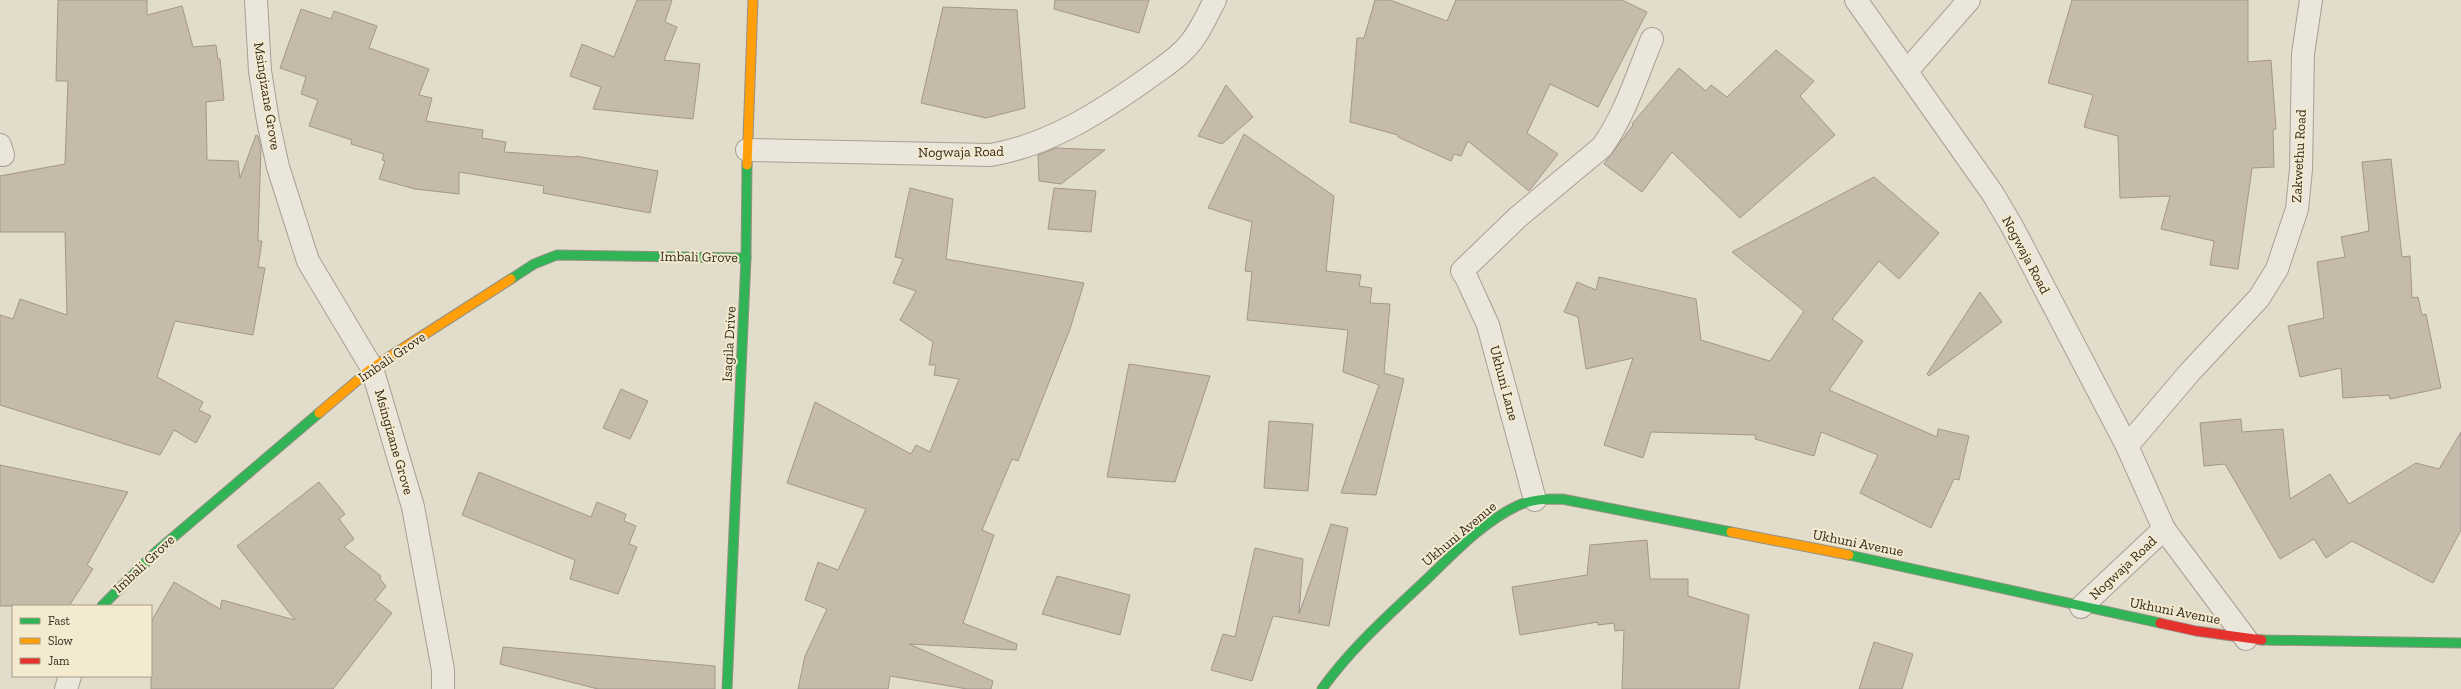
<svg xmlns="http://www.w3.org/2000/svg" width="2461" height="689" viewBox="0 0 2461 689" font-family="'Zilla Slab',serif">
<style>
.building{fill:#c6baab;stroke:#a2978a}
.lines{fill:none;stroke-linecap:round;stroke-linejoin:round}
.street-casing{stroke:#a7a094;stroke-width:24}
.fast-casing{stroke:#969084;stroke-width:11}
.slow-casing{stroke:#969084;stroke-width:11}
.jam-casing{stroke:#969084;stroke-width:11}
.street{stroke:#eae6dc;stroke-width:22}
.fast{stroke:#30b455;stroke-width:9}
.slow{stroke:#ff9f0a;stroke-width:9}
.jam{stroke:#e5322d;stroke-width:9}
.labels{text-anchor:middle;dominant-baseline:central;stroke-width:4;stroke-linejoin:round;paint-order:stroke}
.street-label{font-size:14px;fill:#35291d;stroke:#f4eacf}
</style>
<rect width="100%" height="100%" fill="#e2dcca"/>
<g class="building">
<polygon points="58,0 147,0 147,15 182,6 193,47 216,45 218,59 220,59 224,100 206,102 207,160 238,161 240,178 256,135 258,136 261,147 258,241 262,241 258,267 265,268 253,335 175,321 157,377 203,402 199,410 211,416 196,443 174,430 160,455 0,405 0,315 13,319 20,299 67,315 65,232 0,232 0,176 65,164 68,81 56,81"/>
<polygon points="637,0 672,0 665,22 677,27 664,60 700,64 693,119 593,109 601,87 570,76 582,44 614,57"/>
<polygon points="1055,0 1149,0 1139,33 1054,9"/>
<polygon points="1375,0 1390,0 1447,21 1456,0 1622,0 1647,12 1598,107 1550,84 1527,133 1558,154 1529,191 1468,141 1461,156 1454,154 1451,161 1398,137 1398,135 1350,122 1357,38 1364,38"/>
<polygon points="2072,0 2248,0 2248,62 2271,60 2276,129 2273,130 2274,167 2252,168 2238,269 2210,265 2214,241 2161,229 2170,196 2120,198 2118,136 2084,127 2093,95 2048,83"/>
<polygon points="943,7 1017,10 1025,108 986,118 921,103"/>
<polygon points="301,9 331,19 334,11 377,26 369,48 429,69 419,95 432,98 426,121 483,130 482,138 506,142 504,152 575,157 576,156 658,171 650,213 543,193 544,186 459,172 459,194 415,189 379,179 385,161 382,160 384,154 351,144 352,140 309,126 318,100 301,94 306,77 280,68"/>
<polygon points="1776,50 1814,81 1800,96 1835,135 1740,218 1672,152 1642,192 1604,164 1633,125 1632,124 1679,68 1706,91 1711,85 1727,97"/>
<polygon points="1226,85 1253,117 1222,144 1198,136"/>
<polygon points="1244,134 1334,196 1326,271 1361,275 1359,286 1372,288 1370,303 1390,304 1384,373 1404,379 1376,495 1341,493 1379,385 1343,372 1348,330 1247,320 1252,272 1245,271 1252,222 1208,208"/>
<polygon points="1056,148 1105,150 1061,184 1039,181 1038,155"/>
<polygon points="2391,159 2402,257 2410,256 2412,298 2418,297 2422,315 2426,314 2441,388 2390,399 2389,395 2343,398 2341,368 2300,377 2288,326 2324,318 2317,262 2345,257 2341,237 2369,231 2362,162"/>
<polygon points="1874,177 1939,233 1899,279 1879,261 1832,319 1863,341 1829,390 1937,437 1938,429 1969,436 1959,480 1954,479 1931,528 1860,493 1878,455 1821,432 1814,456 1755,439 1756,435 1651,432 1643,458 1604,445 1633,358 1586,369 1578,317 1564,312 1577,282 1596,290 1599,277 1696,299 1701,340 1770,361 1804,311 1732,252"/>
<polygon points="910,188 953,199 946,259 1084,283 1070,329 1018,461 1012,459 982,530 994,535 963,623 1017,644 1016,650 909,644 993,681 991,689 967,689 890,676 888,689 798,689 805,656 827,609 805,600 818,562 838,570 866,509 787,483 815,402 911,454 916,445 930,452 959,379 934,375 936,365 929,365 933,342 900,320 916,291 893,283 903,259 895,257"/>
<polygon points="1054,188 1096,191 1091,232 1048,229"/>
<polygon points="1980,292 2002,322 1929,376 1927,374"/>
<polygon points="1129,364 1210,376 1175,482 1107,477"/>
<polygon points="621,389 648,401 630,439 603,428"/>
<polygon points="2241,419 2242,432 2283,429 2290,499 2330,474 2349,504 2416,463 2439,469 2461,432 2461,530 2433,583 2352,541 2326,558 2314,539 2280,559 2225,464 2204,466 2200,423"/>
<polygon points="1269,421 1313,424 1308,491 1264,488"/>
<polygon points="0,465 128,492 87,565 93,569 69,606 0,606"/>
<polygon points="479,472 591,517 597,502 626,514 624,521 636,526 629,544 637,547 618,594 570,579 575,560 462,515"/>
<polygon points="319,482 345,514 339,519 354,539 344,547 381,576 380,579 386,586 375,600 392,613 333,689 151,689 151,622 174,582 220,609 222,600 295,620 237,546"/>
<polygon points="1331,524 1348,528 1329,626 1273,616 1252,681 1211,670 1223,634 1235,637 1255,548 1303,559 1299,614"/>
<polygon points="1647,540 1650,579 1688,579 1688,596 1749,615 1739,689 1622,689 1624,630 1615,631 1614,623 1598,625 1598,622 1520,635 1512,587 1587,575 1590,545"/>
<polygon points="1057,576 1130,595 1120,635 1042,614"/>
<polygon points="1874,642 1913,654 1902,689 1859,689"/>
<polygon points="503,647 715,666 715,689 598,689 500,664"/>
</g>
<g class="lines">
<defs>
<g id="street">
<polyline points="256,0 260,71 268,121 278,167 308,261 372,368 413,507 443,670 443,689"/>
<polyline points="1856,0 1993,194 2013,228 2127,446 2164,529 2081,607"/>
<polyline points="1907,71 1969,0"/>
<polyline points="0,145 3,155"/>
<path d="M747,150L991,155C1048,145 1097,114 1144,81C1157,71 1173,62 1185,49C1198,36 1206,17 1215,0"/>
<polyline points="2127,446 2190,372 2259,298 2277,269 2297,209 2301,169 2303,54 2311,0"/>
<path d="M1535,500L1488,325L1467,279L1462,271L1518,217L1602,147C1625,115 1637,75 1652,39"/>
<polyline points="2164,529 2246,639"/>
<polyline points="66,689 70,676"/>
</g>
<g id="fast">
<polyline points="511,279 534,264 557,255 746,258"/>
<polyline points="1849,555 2160,623"/>
<polyline points="102,606 157,551 319,413"/>
<polyline points="2262,640 2461,643"/>
<polyline points="727,689 746,258 747,165"/>
<path d="M1322,689C1352,647 1390,614 1427,579C1454,553 1483,522 1517,506C1531,499 1547,499 1562,499L1731,532"/>
</g>
<g id="slow">
<polyline points="747,165 753,0"/>
<polyline points="319,413 372,368 511,279"/>
<polyline points="1731,532 1849,555"/>
</g>
<polyline id="jam" points="2160,623 2196,631 2262,640"/>
</defs>
<use href="#street" class="street-casing"/>
<use href="#fast" class="fast-casing"/>
<use href="#slow" class="slow-casing"/>
<use href="#jam" class="jam-casing"/>
<use href="#street" class="street"/>
<use href="#fast" class="fast"/>
<use href="#slow" class="slow"/>
<use href="#jam" class="jam"/>
</g>
<g class="labels">
<g class="street-label">
<text transform="translate(267 96) rotate(81)">Msingizane Grove</text>
<text transform="translate(961 152) rotate(-1)">Nogwaja Road</text>
<text transform="translate(2299 156) rotate(-87)">Zakwethu Road</text>
<text transform="translate(2026 255) rotate(62)">Nogwaja Road</text>
<text transform="translate(699 257) rotate(1)">Imbali Grove</text>
<text transform="translate(729 344) rotate(-87)">Isagila Drive</text>
<text transform="translate(392 357) rotate(-34)">Imbali Grove</text>
<text transform="translate(1504 383) rotate(75)">Ukhuni Lane</text>
<text transform="translate(394 442) rotate(74)">Msingizane Grove</text>
<text transform="translate(1459 534) rotate(-40)">Ukhuni Avenue</text>
<text transform="translate(1858 543) rotate(11)">Ukhuni Avenue</text>
<text transform="translate(144 564) rotate(-43)">Imbali Grove</text>
<text transform="translate(2123 568) rotate(-43)">Nogwaja Road</text>
<text transform="translate(2175 611) rotate(11)">Ukhuni Avenue</text>
</g>
</g>
<rect x="12" y="605" width="140" height="72" fill="#f4eacf" stroke="#a89d88"/>
<rect x="20" y="618" width="20" height="6" fill="#30b455" stroke="#a89d88"/>
<text x="48" y="625" font-size="12" fill="#35291d">Fast</text>
<rect x="20" y="638" width="20" height="6" fill="#ff9f0a" stroke="#a89d88"/>
<text x="48" y="645" font-size="12" fill="#35291d">Slow</text>
<rect x="20" y="658" width="20" height="6" fill="#e5322d" stroke="#a89d88"/>
<text x="48" y="665" font-size="12" fill="#35291d">Jam</text>
</svg>
